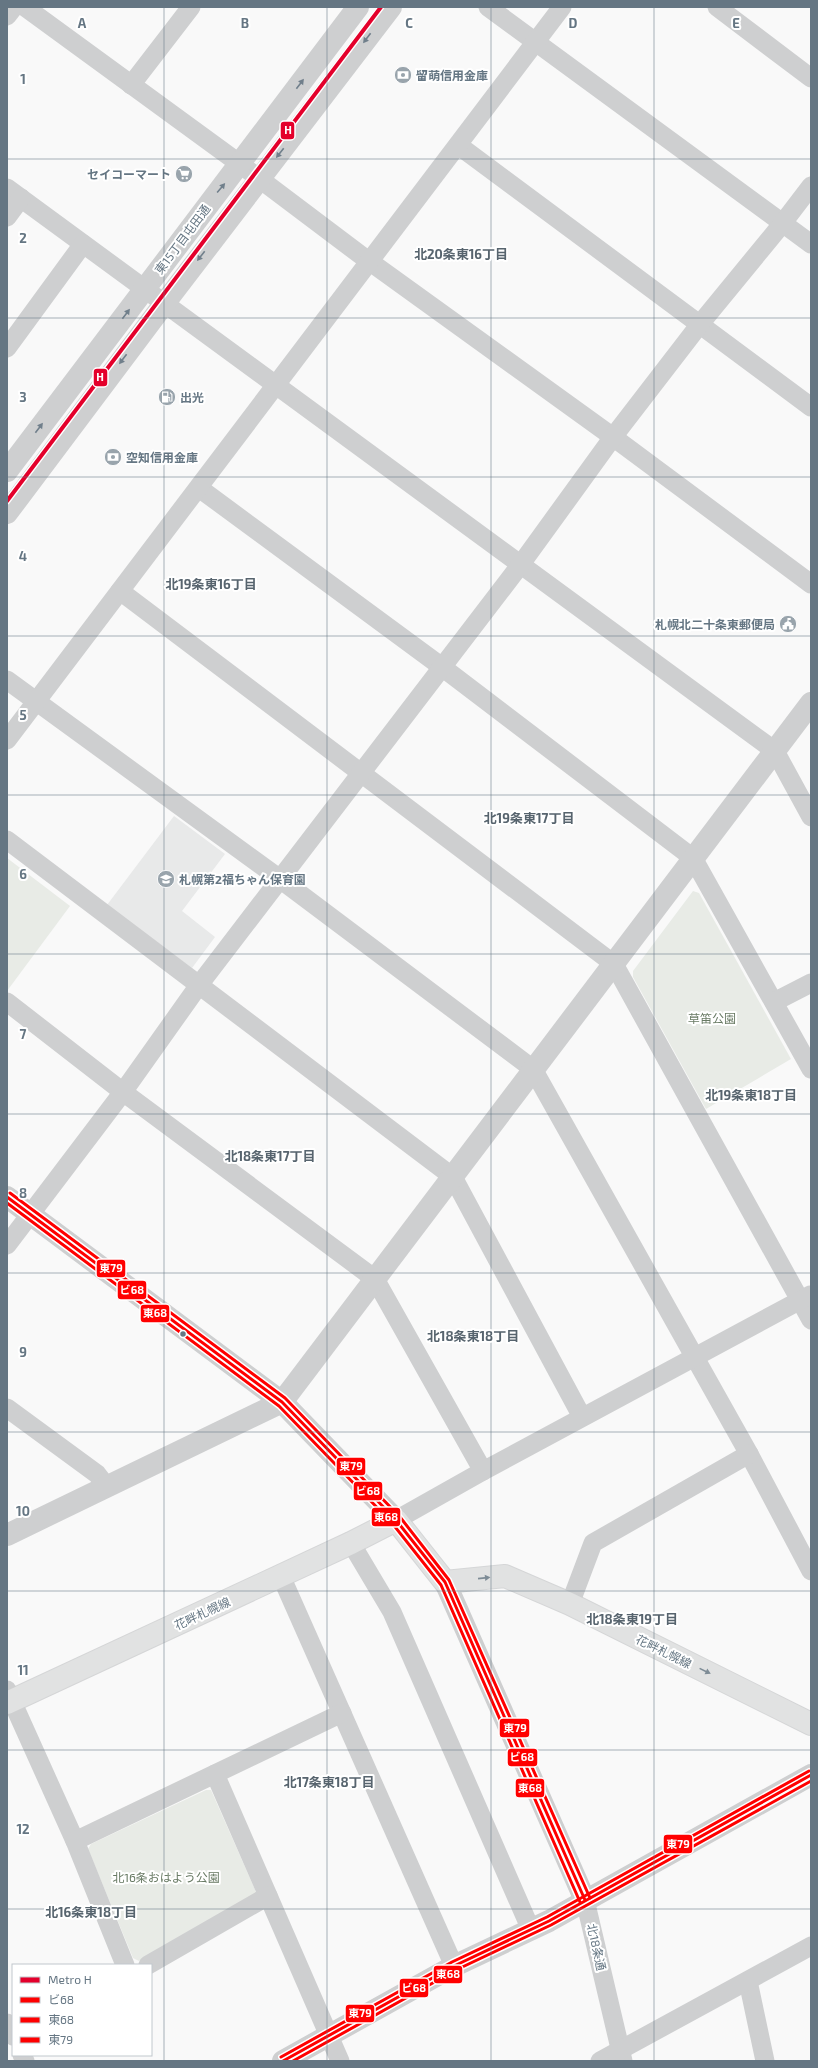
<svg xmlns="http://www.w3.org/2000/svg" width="818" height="2068" viewBox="0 0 818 2068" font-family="'Exo 2','Noto Sans JP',sans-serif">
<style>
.built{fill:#e8e9e9}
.green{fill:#e8ebe6}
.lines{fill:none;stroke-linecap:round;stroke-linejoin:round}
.secondary-casing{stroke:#d5d6d7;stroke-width:24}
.minor{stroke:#cecfd0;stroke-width:19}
.tertiary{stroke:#cecfd0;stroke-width:22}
.secondary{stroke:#e1e2e2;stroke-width:22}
.bus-1-casing{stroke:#fff;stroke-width:6}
.bus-2-casing{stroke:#fff;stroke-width:6}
.bus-3-casing{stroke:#fff;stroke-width:6}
.bus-1{stroke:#f00;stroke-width:3}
.bus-2{stroke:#f00;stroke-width:3}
.bus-3{stroke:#f00;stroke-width:3}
.metro-1-casing{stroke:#fff;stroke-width:7}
.metro-1{stroke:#e4002b;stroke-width:4}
.oneway{fill:#707f8b}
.oneway2{fill:#7e8c96}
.grid{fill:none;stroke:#657683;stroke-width:1;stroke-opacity:0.55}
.bus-dot{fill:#657683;stroke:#fff;stroke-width:1.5}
.labels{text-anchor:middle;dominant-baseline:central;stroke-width:4;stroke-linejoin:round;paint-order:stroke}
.poi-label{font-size:12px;font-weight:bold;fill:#657683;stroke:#fff;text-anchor:start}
.street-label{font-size:12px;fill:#657683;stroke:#fff}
.park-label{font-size:12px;fill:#687a64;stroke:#fff}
.neighbourhood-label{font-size:13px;font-weight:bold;fill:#57646e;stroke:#fff}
.grid-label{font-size:13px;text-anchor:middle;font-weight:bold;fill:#657683;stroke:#fff;stroke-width:4;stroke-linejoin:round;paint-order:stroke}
.line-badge{stroke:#fff;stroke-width:1.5}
.badge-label{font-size:11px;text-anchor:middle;font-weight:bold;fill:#fff}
</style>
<rect width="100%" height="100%" fill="#f9f9f9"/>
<polygon class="built" points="174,816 225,854 182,911 215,937 192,968 107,905"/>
<g class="green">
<polygon points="7,858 70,906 7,991"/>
<polygon points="693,891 699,893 791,1059 706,1109 633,977 633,971"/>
<polygon points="206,1790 211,1790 257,1894 254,1899 139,1961 133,1958 88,1849 91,1844"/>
</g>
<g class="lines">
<defs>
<polyline id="secondary" points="7,1703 351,1543 396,1520 445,1582 505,1576 570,1604 811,1724"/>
</defs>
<use href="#secondary" class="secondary-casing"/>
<g class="minor">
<polyline points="25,7 240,164 362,256 613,437 811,584"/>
<polyline points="488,7 811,244"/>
<polyline points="717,7 811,78"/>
<polyline points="7,16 14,7"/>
<polyline points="131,85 191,7"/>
<polyline points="458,145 811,407"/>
<polyline points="7,188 775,751 811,817"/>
<polyline points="7,217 21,198"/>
<polyline points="7,348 83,244"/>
<polyline points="199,488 442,667 693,858 811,1069"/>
<polyline points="120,591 614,964 811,1320"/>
<polyline points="7,680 280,879 533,1069 749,1454 811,1571"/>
<polyline points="7,740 562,7"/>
<polyline points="7,840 453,1177 582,1417"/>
<polyline points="7,1002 123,1092 375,1279 483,1471"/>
<polyline points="774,1002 811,983"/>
<polyline points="7,1245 123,1092 199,985 521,564 613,437 700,324 782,224 811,186"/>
<polyline points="7,1408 97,1474 107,1487"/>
<polyline points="396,1520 483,1471 810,1295"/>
<polyline points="351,1543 392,1612 531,1930"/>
<polyline points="281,1576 454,1966"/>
<polyline points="570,1604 593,1543 749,1454"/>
<polyline points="7,1690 75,1841 125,1965"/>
<polyline points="215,1774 340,2061"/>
<polyline points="75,1841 342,1713"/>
<polyline points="585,1900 623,2061"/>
<polyline points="148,1965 268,1896"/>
<polyline points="748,1981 765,2061"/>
<polyline points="7,2023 13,2036"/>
<polyline points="22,2055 25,2061"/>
<polyline points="600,2061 811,1946"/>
</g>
<g class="tertiary">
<polyline points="7,471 358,7"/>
<polyline points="7,513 164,304 391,7"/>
<polyline points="7,1197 282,1402 396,1520"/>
<polyline points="7,1535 282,1402 811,703"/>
<polyline points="445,1582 585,1900"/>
<polyline points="283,2061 454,1966 549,1921 811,1775"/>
</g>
<use href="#secondary" class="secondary"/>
<defs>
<g id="bus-1">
<polyline points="7,1197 282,1402 396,1520 445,1582 585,1900"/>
<polyline points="283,2061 454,1966 549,1921 811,1775"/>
</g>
<g id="bus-2">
<polyline points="7,1203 279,1406 392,1523 441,1585 580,1902"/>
<polyline points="293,2061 456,1970 551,1925 811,1781"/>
</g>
<g id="bus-3">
<polyline points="10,1193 285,1398 400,1517 449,1580 590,1898"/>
<polyline points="281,2057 452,1962 547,1917 809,1771"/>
</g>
</defs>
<use href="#bus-1" class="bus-1-casing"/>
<use href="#bus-2" class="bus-2-casing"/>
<use href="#bus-3" class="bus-3-casing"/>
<use href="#bus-1" class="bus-1"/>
<use href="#bus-2" class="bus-2"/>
<use href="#bus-3" class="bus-3"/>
<defs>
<polyline id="metro-1" points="7,501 381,7"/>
</defs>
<use href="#metro-1" class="metro-1-casing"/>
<use href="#metro-1" class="metro-1"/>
</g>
<defs><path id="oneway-solid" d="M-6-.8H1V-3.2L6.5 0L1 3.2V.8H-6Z"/></defs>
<g class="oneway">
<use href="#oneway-solid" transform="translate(367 38) rotate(127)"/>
<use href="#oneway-solid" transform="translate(300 84) rotate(-53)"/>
<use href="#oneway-solid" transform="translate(280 153) rotate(128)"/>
<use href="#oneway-solid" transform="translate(221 188) rotate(-50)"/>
<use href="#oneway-solid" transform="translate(201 256) rotate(128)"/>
<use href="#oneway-solid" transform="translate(126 314) rotate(-53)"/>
<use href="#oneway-solid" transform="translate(123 359) rotate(127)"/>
<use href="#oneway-solid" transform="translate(39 428) rotate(-53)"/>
</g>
<g class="oneway2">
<use href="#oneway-solid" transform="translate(484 1578) rotate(-6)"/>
<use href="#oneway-solid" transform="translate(705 1671) rotate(26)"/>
</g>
<path class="grid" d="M164,7V2061M327,7V2061M491,7V2061M654,7V2061M7,159H811M7,318H811M7,477H811M7,636H811M7,795H811M7,954H811M7,1114H811M7,1273H811M7,1432H811M7,1591H811M7,1750H811M7,1909H811"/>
<defs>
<symbol id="bank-disc" viewBox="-11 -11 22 22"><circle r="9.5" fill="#99a4ac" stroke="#fff"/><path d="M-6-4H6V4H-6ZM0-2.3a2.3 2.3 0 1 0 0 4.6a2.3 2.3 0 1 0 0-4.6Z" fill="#fff"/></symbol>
<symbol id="supermarket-disc" viewBox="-11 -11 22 22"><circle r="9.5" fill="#99a4ac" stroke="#fff"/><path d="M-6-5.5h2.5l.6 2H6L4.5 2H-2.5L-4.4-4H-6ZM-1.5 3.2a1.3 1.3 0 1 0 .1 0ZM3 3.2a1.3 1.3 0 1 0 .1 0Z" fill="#fff"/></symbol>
<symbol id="fuel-disc" viewBox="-11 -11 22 22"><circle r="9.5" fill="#99a4ac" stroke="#fff"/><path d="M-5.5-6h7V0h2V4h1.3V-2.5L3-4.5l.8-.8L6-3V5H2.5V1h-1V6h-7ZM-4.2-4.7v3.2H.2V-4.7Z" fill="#fff"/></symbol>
<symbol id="civic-disc" viewBox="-11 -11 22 22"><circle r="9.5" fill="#99a4ac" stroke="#fff"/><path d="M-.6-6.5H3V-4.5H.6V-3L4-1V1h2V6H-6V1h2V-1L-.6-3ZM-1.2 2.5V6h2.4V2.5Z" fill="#fff"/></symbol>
<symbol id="school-disc" viewBox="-11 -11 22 22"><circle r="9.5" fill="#99a4ac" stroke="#fff"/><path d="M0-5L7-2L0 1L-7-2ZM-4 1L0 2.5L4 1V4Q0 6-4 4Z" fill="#fff"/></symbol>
</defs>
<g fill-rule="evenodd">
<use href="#bank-disc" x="393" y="65" width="20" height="20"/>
<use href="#supermarket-disc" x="174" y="164" width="20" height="20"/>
<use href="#fuel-disc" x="157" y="387" width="20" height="20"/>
<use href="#bank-disc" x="103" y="447" width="20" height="20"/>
<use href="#civic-disc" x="778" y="614" width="20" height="20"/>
<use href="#school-disc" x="156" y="869" width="20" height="20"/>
</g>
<circle class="bus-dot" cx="183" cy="1334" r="3.5"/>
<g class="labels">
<g class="poi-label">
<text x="416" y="75">留萌信用金庫</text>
<text x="171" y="174" text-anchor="end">セイコーマート</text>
<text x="180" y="397">出光</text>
<text x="126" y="457">空知信用金庫</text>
<text x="775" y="624" text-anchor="end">札幌北二十条東郵便局</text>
<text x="179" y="879">札幌第2福ちゃん保育園</text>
</g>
<g class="street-label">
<text transform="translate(182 239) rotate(-53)">東15丁目屯田通</text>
<text transform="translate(202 1613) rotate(-25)">花畔札幌線</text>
<text transform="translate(664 1651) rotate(26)">花畔札幌線</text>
<text transform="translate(597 1947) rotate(77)">北18条通</text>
</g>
<g class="park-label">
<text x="712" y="1018">草笛公園</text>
<text x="166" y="1877">北16条おはよう公園</text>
</g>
<g class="neighbourhood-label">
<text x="461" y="254">北20条東16丁目</text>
<text x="211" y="584">北19条東16丁目</text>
<text x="529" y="818">北19条東17丁目</text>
<text x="751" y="1095">北19条東18丁目</text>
<text x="270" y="1156">北18条東17丁目</text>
<text x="473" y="1336">北18条東18丁目</text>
<text x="632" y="1619">北18条東19丁目</text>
<text x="329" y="1782">北17条東18丁目</text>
<text x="91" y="1912">北16条東18丁目</text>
</g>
</g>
<g class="grid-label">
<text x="82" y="28">A</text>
<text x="245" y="28">B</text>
<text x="409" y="28">C</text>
<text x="573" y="28">D</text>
<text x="736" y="28">E</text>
<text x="23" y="84">1</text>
<text x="23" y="243">2</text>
<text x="23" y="402">3</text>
<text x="23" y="561">4</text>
<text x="23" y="720">5</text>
<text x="23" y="879">6</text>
<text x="23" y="1039">7</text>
<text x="23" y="1198">8</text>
<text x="23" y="1357">9</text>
<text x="23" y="1516">10</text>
<text x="23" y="1675">11</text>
<text x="23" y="1834">12</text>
</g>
<g class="line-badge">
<rect x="280" y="121" width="15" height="19" rx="4" fill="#e4002b"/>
<rect x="93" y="368" width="15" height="19" rx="4" fill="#e4002b"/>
<rect x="96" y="1259" width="30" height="19" rx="4" fill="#f00"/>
<rect x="117" y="1280" width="30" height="20" rx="4" fill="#f00"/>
<rect x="140" y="1304" width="30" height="19" rx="4" fill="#f00"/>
<rect x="336" y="1457" width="30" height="19" rx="4" fill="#f00"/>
<rect x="353" y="1481" width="30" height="20" rx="4" fill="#f00"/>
<rect x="371" y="1507" width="30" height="20" rx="4" fill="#f00"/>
<rect x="499" y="1718" width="31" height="20" rx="4" fill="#f00"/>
<rect x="507" y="1748" width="31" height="19" rx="4" fill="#f00"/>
<rect x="515" y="1778" width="30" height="20" rx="4" fill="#f00"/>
<rect x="663" y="1834" width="30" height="20" rx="4" fill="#f00"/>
<rect x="433" y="1965" width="30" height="19" rx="4" fill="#f00"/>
<rect x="399" y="1978" width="30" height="20" rx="4" fill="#f00"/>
<rect x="345" y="2004" width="30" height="19" rx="4" fill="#f00"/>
</g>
<g class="badge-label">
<text x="288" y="134">H</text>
<text x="100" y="381">H</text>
<text x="111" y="1272">東79</text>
<text x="132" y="1294">ビ68</text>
<text x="155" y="1317">東68</text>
<text x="351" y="1470">東79</text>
<text x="368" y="1495">ビ68</text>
<text x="386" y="1521">東68</text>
<text x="515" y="1732">東79</text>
<text x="522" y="1761">ビ68</text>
<text x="530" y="1792">東68</text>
<text x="678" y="1848">東79</text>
<text x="448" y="1978">東68</text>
<text x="414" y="1992">ビ68</text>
<text x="360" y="2017">東79</text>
</g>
<rect width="818" height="2068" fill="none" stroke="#657683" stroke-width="16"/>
<rect x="12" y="1964" width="140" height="92" fill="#ffffff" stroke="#c1c8cd"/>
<rect x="20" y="1977" width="20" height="6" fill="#e4002b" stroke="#c1c8cd"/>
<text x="48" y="1984" font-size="12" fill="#657683">Metro H</text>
<rect x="20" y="1997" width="20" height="6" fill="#ff0000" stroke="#c1c8cd"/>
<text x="48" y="2004" font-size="12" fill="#657683">ビ68</text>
<rect x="20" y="2017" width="20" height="6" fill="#ff0000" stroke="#c1c8cd"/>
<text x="48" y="2024" font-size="12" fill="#657683">東68</text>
<rect x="20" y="2037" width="20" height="6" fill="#ff0000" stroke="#c1c8cd"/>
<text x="48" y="2044" font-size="12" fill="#657683">東79</text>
</svg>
